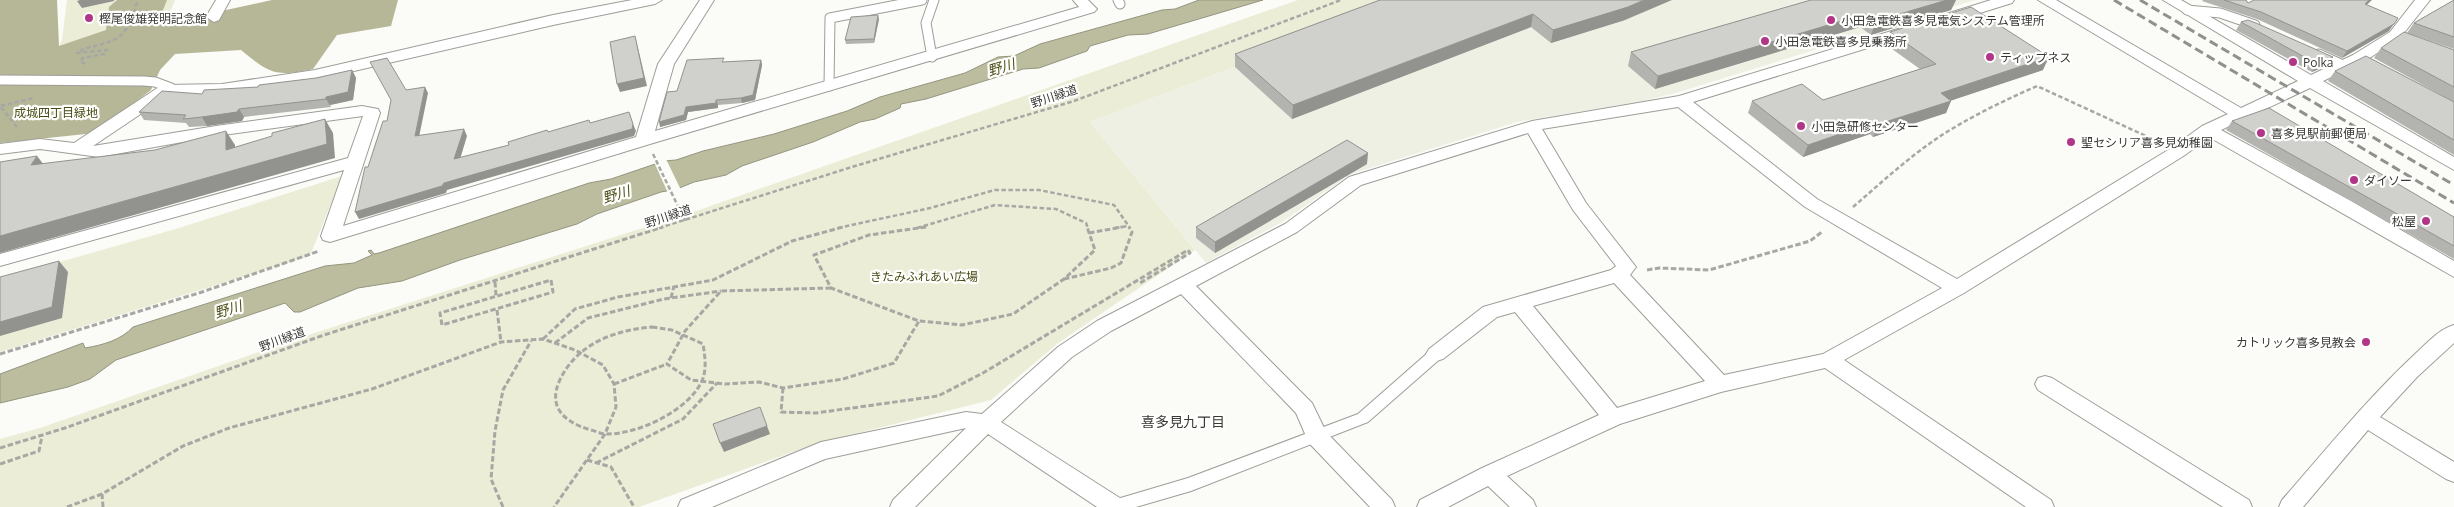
<svg xmlns="http://www.w3.org/2000/svg" width="2454" height="507" viewBox="0 0 2454 507" font-family="'Open Sans','Noto Sans JP',sans-serif">
<style>
.built{fill:#eff0e4}
.green{fill:#ecedd7}
.forest{fill:#b6b797}
.water{fill:#bcbd9e;stroke:#94957f}
.pier{fill:#fbfbf7}
.lines{fill:none;stroke-linecap:round;stroke-linejoin:round}
.service-casing{stroke:#9d9d99;stroke-width:11}
.pedestrian-casing{stroke:#9d9d99;stroke-width:2}
.minor-casing{stroke:#9d9d99;stroke-width:2}
.path-far1{stroke:#a7a7a4;stroke-width:2.5;stroke-dasharray:4.5 2.5;stroke-linecap:butt}
.path{stroke:#a7a7a4;stroke-width:3;stroke-dasharray:5.5 2.5;stroke-linecap:butt}
.service{stroke:#fff;stroke-width:9}
.pedestrian{fill:#fff;fill-rule:evenodd}
.minor{fill:#fff;fill-rule:evenodd}
.rail{stroke:#90908d;stroke-width:3;stroke-dasharray:9 4.5;stroke-linecap:butt}
.wall{fill:#b3b3af}
.shaded-wall{fill:#92928f}
.building{fill:#d0d0cc;stroke:#92928f}
.poi-dot{fill:#b23687;stroke:#fffffe;stroke-width:2}
.labels{text-anchor:middle;dominant-baseline:central;stroke-width:4.5;stroke-linejoin:round;paint-order:stroke}
.poi-label{font-size:12px;fill:#383836;stroke:#fffffe;text-anchor:start}
.street-label{font-size:12px;fill:#383836;stroke:#fffffe}
.park-label{font-size:12px;fill:#4a4a15;stroke:#fffffe}
.water-label{font-size:14px;font-style:italic;fill:#4e4e19;stroke:#fffffe}
.neighbourhood-label{font-size:14px;fill:#383836;stroke:#fffffe}
</style>
<rect width="100%" height="100%" fill="#fbfbf7"/>
<polygon class="built" points="1410,0 1975,0 1676,93 1643,101 1517,122 1351,174 1282,222 1206,263 1090,122"/>
<g class="green">
<polygon points="67,0 175,0 160,37 44,77 62,40"/>
<polygon points="1298,0 1410,0 1090,122 1195,250 1058,343 991,400 818,443 639,507 0,507 0,439 40,428 299,338 702,209"/>
<polygon points="342,176 310,256 0,352 0,279 179,228"/>
</g>
<path class="forest" d="M0,0H57L59,46L106,30L109,7L117,0H167L157,25L272,0H398L391,26L337,35L313,69C276,77 270,74 241,50L175,54L160,70L151,90L95,133L0,143Z"/>
<path class="water" d="M1199,0H1263L1148,34L1128,35L1090,46L1087,51L1039,68L1023,69L926,99L901,104L900,108L875,119L860,122L813,142L742,166L726,175L694,182L677,189L661,192L597,214L577,224L460,260L402,281L358,288L300,312H294L285,303L116,360L90,379L68,387L0,403V374L83,343L85,348C103,345 121,340 133,327L325,266L354,263L372,255L368,251L371,250L374,254L379,253L589,183L611,179L664,161L676,160L703,151L774,134L847,111L880,97L965,73L998,57L1014,56L1040,44L1162,10L1175,9Z"/>
<polygon class="pier" points="666,159 681,190 678,192 668,193 654,162"/>
<g class="lines">
<defs>
<g id="service">
<polyline points="1118,0 1120,4"/>
<polyline points="2187,10 2220,13 2255,25"/>
<polyline points="2319,54 2343,65"/>
<polyline points="932,57 926,23 934,0"/>
<polyline points="0,80 144,81 155,82 171,88"/>
<polyline points="829,86 830,18 922,0"/>
</g>
<polygon id="pedestrian" points="1436,349 1441,350 1443,354 1441,358 1368,422 1191,491 1136,507 1105,507 1107,502 1188,478 1358,414 1431,350"/>
<g id="minor">
<polygon points="216,0 230,0 219,20 214,22 206,17"/>
<polygon points="632,0 662,0 655,4 553,25 315,80 222,94 169,95 93,146 216,126 362,106 378,109 380,113 343,226 636,137 658,64 700,0 714,0 674,64 655,131 1079,7 1073,0 1088,0 1097,9 1094,12 650,144 330,242 323,240 321,236 344,170 0,266 0,254 348,158 363,116 216,136 99,157 40,149 0,154 0,144 40,139 74,143 159,87 165,85 222,84 315,70 553,15"/>
<polygon points="1991,0 2014,0 2012,3 1951,22 1943,17 1946,14"/>
<path d="M2038,0H2056L2241,108L2298,81L2163,0H2181L2311,75L2353,55L2390,32L2415,0H2430L2400,38L2365,61L2323,81L2454,157V170L2310,88L2221,130L2351,201L2454,261V277L2209,137L2185,155L1964,293L1844,360L2051,500L2054,507H2026L1825,368L1721,392L1620,424L1507,476L1533,500L1536,507H1510L1488,486L1448,507H1417L1420,500L1482,468L1599,415L1515,312L1497,317L1443,359L1436,361L1429,359L1426,354L1429,349L1483,307L1611,270L1616,266L1573,210L1528,133L1361,185L1297,232L1196,286L1312,403L1326,432L1392,500L1395,507H1370L1309,443L1296,413L1181,294L1111,331L1072,357L1001,422L1123,500L1126,507H1097L988,434L915,507H890L893,500L966,428L825,459L712,507H678L681,500L821,442L966,412L982,414L1058,347L1097,321L1285,224L1349,177L1532,121L1679,96L1911,25L1919,30L1916,33L1693,102L1817,199L1957,279L2173,147L2202,126L2228,114ZM1678,107L1805,207L1942,288L1823,354L1724,375L1630,275L1636,267L1586,203L1542,129ZM1614,283L1705,381L1617,408L1533,306Z"/>
<path d="M2454,325V343L2417,377L2380,417L2454,462V482L2446,479L2368,430L2303,507H2279L2282,500C2325,451 2366,400 2414,355C2426,344 2439,329 2454,325Z"/>
<polygon points="2045,376 2052,378 2249,500 2252,507 2223,507 2038,390 2035,384 2038,378"/>
</g>
</defs>
<use href="#service" class="service-casing"/>
<use href="#pedestrian" class="pedestrian-casing"/>
<use href="#minor" class="minor-casing"/>
<g class="path-far1">
<path d="M85,64L80,61L83,58L104,54L107,50L77,53C84,48 91,47 99,45C128,38 129,25 138,0"/>
<polyline points="17,127 0,106 34,98"/>
<polyline points="653,154 685,221"/>
<path d="M1853,207C1882,182 1910,156 1942,135C1972,116 2005,100 2037,86L2159,142"/>
<polyline points="659,228 855,166 1074,101 1341,0"/>
<polyline points="838,228 930,208 995,190 1039,190 1114,205 1130,228"/>
<polyline points="917,228 995,205 1056,209 1086,223 1088,228"/>
<polyline points="1115,228 1128,226"/>
</g>
<g class="path">
<polyline points="926,227 869,235 814,255 831,288 919,321 962,325 1013,314 1064,279 1095,250 1087,227"/>
<polyline points="1089,233 1122,227"/>
<polyline points="1647,270 1659,268 1709,270 1810,241 1823,231"/>
<polyline points="1064,279 1111,268 1121,263 1132,232 1129,227"/>
<polygon points="551,280 553,292 442,325 440,313"/>
<polyline points="495,282 496,296"/>
<polyline points="831,288 721,291 685,331 667,364 691,380 725,384 759,382 783,388 843,379 894,363 919,321"/>
<polyline points="671,298 674,286"/>
<polyline points="497,310 501,342"/>
<path d="M652,327L672,330L703,344C705,357 707,369 702,381C688,411 637,435 605,434C601,434 596,431 591,430C557,420 545,401 566,369C586,340 619,330 652,327Z"/>
<polyline points="543,339 575,309 618,297 713,280 792,241 843,227"/>
<polyline points="555,343 588,318 664,299 721,291"/>
<polyline points="0,354 202,292 319,251"/>
<polyline points="614,384 667,364"/>
<polyline points="783,388 781,412 816,413 938,396 983,373 1188,250 1190,253 1140,283"/>
<polyline points="0,448 65,428 324,335 663,227"/>
<polyline points="587,460 611,467 634,507"/>
<polyline points="596,463 683,419 717,383"/>
<polyline points="0,464 39,451 42,436"/>
<polyline points="67,507 102,494"/>
<polyline points="103,507 102,494 183,446 229,428 372,389 501,342 543,339 575,350 603,365 614,384 616,407 605,434 554,507"/>
<polyline points="503,507 491,479 495,431 503,390 531,341"/>
</g>
<use href="#service" class="service"/>
<use href="#pedestrian" class="pedestrian"/>
<use href="#minor" class="minor"/>
<g class="rail">
<polyline points="2114,0 2454,203"/>
<polyline points="2140,0 2454,185"/>
</g>
</g>
<g class="wall">
<polygon points="1380,0 1625,20 1551,43 1531,27 1292,119 1235,67 1235,54"/>
<polygon points="1811,0 1956,0 1951,10 1871,35 1860,27 1655,89 1628,66 1631,52"/>
<polygon points="2203,0 2246,0 2248,3 2367,5 2389,31 2342,58 2257,19 2202,1"/>
<polygon points="2454,0 2454,49 2407,33 2414,23"/>
<polygon points="879,19 874,43 846,44 845,40"/>
<polygon points="2241,22 2328,65 2312,72 2236,30"/>
<polygon points="1890,32 2043,70 1951,100 1946,113 1873,137 1870,134 1803,157 1748,113 1752,101 1823,100 1920,69 1885,44"/>
<polygon points="2381,48 2454,50 2454,102 2374,58"/>
<polygon points="761,60 762,65 755,100 742,103 718,105 718,108 688,112 686,120 660,127 725,62"/>
<polygon points="352,70 356,78 353,100 330,105 331,107 244,117 242,121 207,126 189,127 186,123 144,120 139,112 202,94 258,87 316,78"/>
<polygon points="2335,71 2454,102 2454,155 2328,81"/>
<polygon points="2232,121 2454,217 2454,259 2226,130"/>
<polygon points="1367,164 1215,253 1196,238 1196,227"/>
</g>
<g class="shaded-wall">
<polygon points="80,0 114,0 114,1 82,8 77,1"/>
<polygon points="1644,0 1672,0 1625,20 1551,43 1553,30"/>
<polygon points="1942,0 1956,0 1951,10 1871,35 1876,21"/>
<polygon points="2369,0 2372,0 2360,11 2365,4"/>
<polygon points="1533,14 1531,27 1292,119 1293,105"/>
<polygon points="1865,14 1860,27 1655,89 1658,76"/>
<polygon points="878,15 879,19 874,43 874,39"/>
<polygon points="2398,18 2389,31 2342,58 2347,51"/>
<polygon points="635,36 637,44 647,86 620,92 617,84"/>
<polygon points="2049,57 2043,70 1935,106 1941,93"/>
<polygon points="2333,57 2328,65 2312,72 2317,64"/>
<polygon points="761,60 762,65 755,100 742,103 741,98"/>
<polygon points="352,70 356,78 353,100 330,105 331,107 326,99 326,97"/>
<polygon points="425,87 428,93 418,142 415,136"/>
<polygon points="716,100 718,105 718,108 688,112 686,120 660,127 659,122 686,107"/>
<polygon points="1951,101 1946,113 1873,137 1879,124"/>
<polygon points="239,109 244,117 242,121 207,126 202,117"/>
<polygon points="325,119 333,133 335,158 0,253 0,236"/>
<polygon points="1875,122 1870,134 1803,157 1808,145"/>
<polygon points="633,124 636,131 634,136 447,190 446,193 359,219 355,212 444,183"/>
<polygon points="464,129 467,136 458,166 454,159"/>
<polygon points="226,131 235,145 235,164 226,150"/>
<polygon points="1368,153 1367,164 1215,253 1215,242"/>
<polygon points="37,156 48,170 31,165"/>
<polygon points="59,261 68,272 62,318 0,336 0,322"/>
<polygon points="767,426 770,434 724,452 720,443"/>
</g>
<g class="building">
<polygon points="1380,0 1644,0 1628,7 1553,30 1533,14 1293,105 1235,54"/>
<polygon points="1811,0 1947,0 1876,21 1865,14 1658,76 1631,52"/>
<polygon points="2224,0 2246,0 2248,3 2254,0 2369,0 2365,4 2398,18 2394,24 2347,51 2261,12"/>
<polygon points="2454,0 2454,37 2414,23"/>
<polygon points="1971,7 2049,57 1941,93 1951,101 1879,124 1875,122 1808,145 1752,101 1802,84 1823,100 1936,64 1890,32"/>
<polygon points="878,15 874,39 845,40 851,17"/>
<polygon points="2248,20 2256,23 2333,57 2317,64 2241,22"/>
<polygon points="2404,32 2454,50 2454,87 2381,48"/>
<polygon points="635,36 644,78 617,84 610,42"/>
<polygon points="2366,56 2454,102 2454,140 2335,71"/>
<polygon points="387,58 406,90 425,87 415,136 464,129 454,159 509,145 508,142 547,130 548,132 589,120 590,123 629,112 633,124 632,129 444,183 442,186 355,212 365,167 368,167 383,121 387,121 391,100 370,62"/>
<polygon points="724,58 722,62 761,60 753,95 741,98 716,100 716,103 686,107 684,115 659,122 667,92 677,91 687,60"/>
<polygon points="352,70 348,92 326,97 326,99 239,109 237,112 202,117 183,119 186,115 139,112 162,91 202,94 204,90 258,87 259,85 316,78"/>
<polygon points="2269,108 2454,217 2454,246 2232,121"/>
<polygon points="325,119 327,144 0,236 0,162 37,156 31,165 155,150 226,131 226,150 272,136 272,133"/>
<polygon points="1347,140 1368,153 1215,242 1196,227"/>
<polygon points="59,261 52,307 0,322 0,277"/>
<polygon points="760,407 767,426 720,443 713,424"/>
</g>
<g class="poi-dot">
<circle cx="89" cy="18" r="5"/>
<circle cx="1831" cy="20" r="5"/>
<circle cx="1765" cy="41" r="5"/>
<circle cx="1990" cy="57" r="5"/>
<circle cx="2293" cy="62" r="5"/>
<circle cx="1801" cy="126" r="5"/>
<circle cx="2261" cy="133" r="5"/>
<circle cx="2071" cy="142" r="5"/>
<circle cx="2354" cy="180" r="5"/>
<circle cx="2426" cy="221" r="5"/>
<circle cx="2366" cy="342" r="5"/>
</g>
<g class="labels">
<g class="poi-label">
<text x="99" y="18">樫尾俊雄発明記念館</text>
<text x="1841" y="20">小田急電鉄喜多見電気システム管理所</text>
<text x="1775" y="41">小田急電鉄喜多見乗務所</text>
<text x="2000" y="57">ティップネス</text>
<text x="2303" y="62">Polka</text>
<text x="1811" y="126">小田急研修センター</text>
<text x="2271" y="133">喜多見駅前郵便局</text>
<text x="2081" y="142">聖セシリア喜多見幼稚園</text>
<text x="2364" y="180">ダイソー</text>
<text x="2416" y="221" text-anchor="end">松屋</text>
<text x="2356" y="342" text-anchor="end">カトリック喜多見教会</text>
</g>
<g class="street-label">
<text transform="translate(1054 96) rotate(-18)">野川緑道</text>
<text transform="translate(668 216) rotate(-18)">野川緑道</text>
<text transform="translate(282 339) rotate(-20)">野川緑道</text>
</g>
<g class="park-label">
<text x="56" y="112">成城四丁目緑地</text>
<text x="924" y="276">きたみふれあい広場</text>
</g>
<g class="water-label">
<text transform="translate(1001 67) rotate(-17)">野川</text>
<text transform="translate(616 194) rotate(-17)">野川</text>
<text transform="translate(228 309) rotate(-17)">野川</text>
</g>
<g class="neighbourhood-label">
<text x="1183" y="421">喜多見九丁目</text>
</g>
</g>
</svg>
